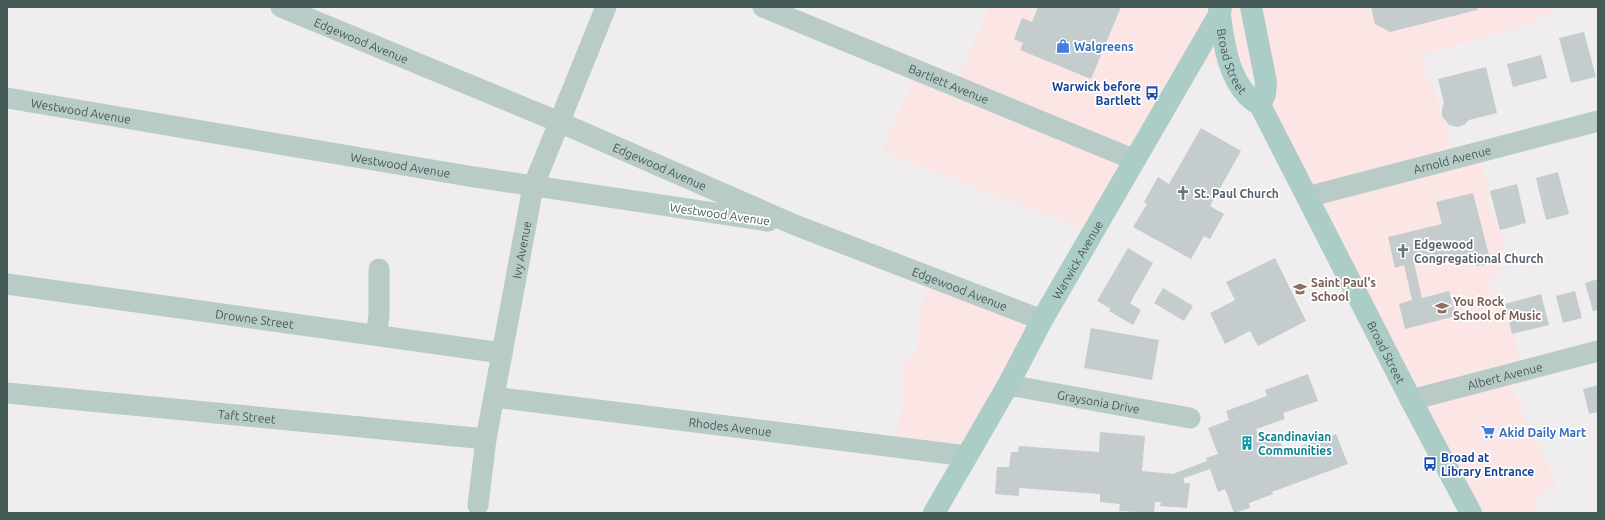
<svg xmlns="http://www.w3.org/2000/svg" width="1605" height="520" viewBox="0 0 1605 520" font-family="Ubuntu,sans-serif">
<style>
.commercial{fill:#fce6e5}
.building{fill:#c4cccd}
.lines{fill:none;stroke-linecap:round;stroke-linejoin:round}
.minor{stroke:#b8cbc7;stroke-width:21}
.major{stroke:#accdc7;stroke-width:22}
.labels{text-anchor:middle;dominant-baseline:central;stroke-width:3.5;stroke-linejoin:round;paint-order:stroke}
.street-label{font-size:12px;fill:#455b57;stroke:#fff}
.shop-label{font-size:12px;font-weight:bold;fill:#366cbe;stroke:#fff;text-anchor:start}
.transit-label{font-size:12px;font-weight:bold;fill:#164399;stroke:#fff;text-anchor:end}
.worship-label{font-size:12px;font-weight:bold;fill:#5b616d;stroke:#fff;text-anchor:start}
.education-label{font-size:12px;font-weight:bold;fill:#785e54;stroke:#fff;text-anchor:start}
.culture-label{font-size:12px;font-weight:bold;fill:#0d838f;stroke:#fff;text-anchor:start}
</style>
<rect width="100%" height="100%" fill="#f0edef"/>
<g class="commercial">
<polygon points="989,7 1564,7 1542,15 1532,24 1421,55 1424,71 1435,88 1440,112 1447,124 1453,160 1481,159 1488,187 1490,211 1496,218 1504,243 1499,268 1488,286 1514,321 1515,342 1524,369 1507,377 1557,486 1533,499 1540,513 1472,513 1300,179 1262,78 1198,61 1096,234 882,151 918,69 956,83"/>
<polygon points="931,278 1039,322 972,448 895,442 903,399 903,360 916,356 920,308"/>
</g>
<g class="building">
<polygon points="1038,7 1121,7 1091,79 1020,50 1023,43 1014,39 1022,18 1032,22"/>
<polygon points="1371,7 1477,7 1477,10 1390,32 1375,24"/>
<polygon points="1584,32 1596,77 1571,83 1559,38"/>
<polygon points="1541,55 1547,78 1513,87 1507,64"/>
<polygon points="1486,67 1497,113 1469,120 1464,125 1458,127 1449,125 1442,116 1442,108 1444,103 1438,79"/>
<polygon points="1201,128 1241,151 1210,206 1224,214 1210,239 1204,236 1191,259 1133,227 1147,204 1144,202 1158,177 1169,184"/>
<polygon points="1558,172 1569,214 1546,220 1536,178"/>
<polygon points="1517,184 1526,223 1500,230 1490,191"/>
<polygon points="1473,193 1489,255 1483,256 1485,265 1477,266 1475,258 1452,264 1449,254 1414,263 1422,298 1449,291 1456,316 1405,329 1399,304 1412,300 1404,265 1395,268 1388,237 1442,224 1436,202"/>
<polygon points="1128,248 1153,263 1130,303 1141,310 1133,325 1109,311 1111,309 1097,301"/>
<polygon points="1275,258 1306,321 1258,346 1250,331 1225,344 1210,313 1235,300 1226,282"/>
<polygon points="1598,279 1598,310 1593,311 1585,283"/>
<polygon points="1163,288 1193,306 1184,321 1154,303"/>
<polygon points="1575,291 1582,318 1563,323 1556,296"/>
<polygon points="1541,294 1549,325 1512,334 1505,304"/>
<polygon points="1091,328 1159,340 1152,380 1084,368"/>
<polygon points="1308,374 1318,401 1283,413 1285,419 1256,429 1258,434 1262,433 1264,440 1278,435 1284,452 1336,434 1348,464 1272,492 1273,494 1249,503 1250,508 1234,513 1225,489 1218,492 1210,469 1184,478 1184,483 1190,483 1187,508 1160,506 1161,502 1155,502 1154,513 1119,511 1120,504 1100,502 1100,494 1019,488 1019,496 995,494 997,467 1009,467 1011,452 1018,452 1019,446 1099,452 1100,432 1145,436 1142,471 1173,474 1207,461 1206,458 1218,454 1208,428 1229,420 1226,411 1267,396 1265,390"/>
<polygon points="1598,385 1598,412 1589,414 1583,389"/>
</g>
<g class="lines">
<g class="minor">
<path id="s1" d="M281,7L559,122L795,225L1042,320"/>
<path id="s2" d="M763,7L1135,160"/>
<path id="s3" d="M7,98L468,176L768,221"/>
<path id="s4" d="M1307,197L1598,121"/>
<path id="s5" d="M7,284L502,353"/>
<polyline points="376,335 379,316 379,269"/>
<path id="s6" d="M1008,385L1190,418"/>
<path id="s7" d="M7,393L486,439"/>
<path id="s8" d="M494,397L967,456"/>
<path id="s9" d="M1411,400L1598,351"/>
<path id="s10" d="M478,505L486,439L533,187L606,7"/>
</g>
<g class="major">
<path id="s11" d="M1219,7C1223,40 1228,88 1260,105L1411,400L1471,513"/>
<polyline points="1251,7 1266,82 1265,94 1260,105"/>
<path id="s12" d="M934,513L1008,385L1042,320L1220,13L1221,7"/>
</g>
</g>
<defs>
<symbol id="shop-bare" viewBox="-9 -9 18 18"><path d="M-5-2.5h2.3a2.7 3.5 0 0 1 5.4 0H5L5.5 6h-11ZM-1.5-2.5h3a1.5 2.3 0 0 0-3 0Z" fill="#3f7fe0" stroke="#fff" stroke-width="2.5" paint-order="stroke"/></symbol>
<symbol id="bus-bare" viewBox="-9 -9 18 18"><path d="M-5-6H5V4H4V6H2V4H-2V6H-4V4H-5ZM-3.5-4V0h7V-4ZM-3.5 1.2v1.5H-2V1.2ZM2 1.2v1.5H3.5V1.2Z" fill="#1a4fb4" stroke="#fff" stroke-width="2.5" paint-order="stroke"/></symbol>
<symbol id="church-bare" viewBox="-9 -9 18 18"><path d="M-1.2-6h2.4v3.5h3.3v2.4h-3.3V6h-2.4V-.1h-3.3v-2.4h3.3Z" fill="#6b7280" stroke="#fff" stroke-width="2.5" paint-order="stroke"/></symbol>
<symbol id="school-bare" viewBox="-9 -9 18 18"><path d="M0-5L7-2L0 1L-7-2ZM-4 1L0 2.5L4 1V4Q0 6-4 4Z" fill="#8d6e63" stroke="#fff" stroke-width="2.5" paint-order="stroke"/></symbol>
<symbol id="supermarket-bare" viewBox="-9 -9 18 18"><path d="M-6-5.5h2.5l.6 2H6L4.5 2H-2.5L-4.4-4H-6ZM-1.5 3.2a1.3 1.3 0 1 0 .1 0ZM3 3.2a1.3 1.3 0 1 0 .1 0Z" fill="#3f7fe0" stroke="#fff" stroke-width="2.5" paint-order="stroke"/></symbol>
<symbol id="building-bare" viewBox="-9 -9 18 18"><path d="M-4-6H4V6H1V3H-1V6H-4ZM-2.5-4.3h1.7v1.8h-1.7ZM.8-4.3h1.7v1.8H.8ZM-2.5-1h1.7V.8h-1.7ZM.8-1h1.7V.8H.8Z" fill="#0f9aa8" stroke="#fff" stroke-width="2.5" paint-order="stroke"/></symbol>
</defs>
<g fill-rule="evenodd">
<use href="#shop-bare" x="1053" y="36" width="20" height="20"/>
<use href="#bus-bare" x="1142" y="83" width="20" height="20"/>
<use href="#church-bare" x="1173" y="183" width="20" height="20"/>
<use href="#church-bare" x="1393" y="241" width="20" height="20"/>
<use href="#school-bare" x="1290" y="279" width="20" height="20"/>
<use href="#school-bare" x="1432" y="298" width="20" height="20"/>
<use href="#supermarket-bare" x="1478" y="422" width="20" height="20"/>
<use href="#building-bare" x="1237" y="433" width="20" height="20"/>
<use href="#bus-bare" x="1420" y="454" width="20" height="20"/>
</g>
<g class="labels">
<g class="street-label">
<text stroke="none"><textPath href="#s1" startOffset="87">Edgewood Avenue</textPath></text>
<text stroke="none"><textPath href="#s11" startOffset="56">Broad Street</textPath></text>
<text stroke="none"><textPath href="#s2" startOffset="201">Bartlett Avenue</textPath></text>
<text stroke="none"><textPath href="#s3" startOffset="75">Westwood Avenue</textPath></text>
<text stroke="none"><textPath href="#s4" startOffset="150">Arnold Avenue</textPath></text>
<text stroke="none"><textPath href="#s3" startOffset="399">Westwood Avenue</textPath></text>
<text stroke="none"><textPath href="#s1" startOffset="411">Edgewood Avenue</textPath></text>
<text transform="translate(720 214) rotate(8)">Westwood Avenue</text>
<text stroke="none"><textPath href="#s10" startOffset="259">Ivy Avenue</textPath></text>
<text stroke="none"><textPath href="#s12" startOffset="291">Warwick Avenue</textPath></text>
<text stroke="none"><textPath href="#s1" startOffset="735">Edgewood Avenue</textPath></text>
<text stroke="none"><textPath href="#s5" startOffset="250">Drowne Street</textPath></text>
<text stroke="none"><textPath href="#s11" startOffset="388">Broad Street</textPath></text>
<text stroke="none"><textPath href="#s9" startOffset="97">Albert Avenue</textPath></text>
<text stroke="none"><textPath href="#s6" startOffset="92">Graysonia Drive</textPath></text>
<text stroke="none"><textPath href="#s7" startOffset="241">Taft Street</textPath></text>
<text stroke="none"><textPath href="#s8" startOffset="238">Rhodes Avenue</textPath></text>
</g>
<g class="shop-label">
<text x="1074" y="46">Walgreens</text>
<text x="1499" y="432">Akid Daily Mart</text>
</g>
<g class="transit-label">
<text x="1141" y="86">Warwick before<tspan x="1141" dy="14">Bartlett</tspan></text>
<text x="1441" y="457" text-anchor="start">Broad at<tspan x="1441" dy="14">Library Entrance</tspan></text>
</g>
<g class="worship-label">
<text x="1194" y="193">St. Paul Church</text>
<text x="1414" y="244">Edgewood<tspan x="1414" dy="14">Congregational Church</tspan></text>
</g>
<g class="education-label">
<text x="1311" y="282">Saint Paul's<tspan x="1311" dy="14">School</tspan></text>
<text x="1453" y="301">You Rock<tspan x="1453" dy="14">School of Music</tspan></text>
</g>
<g class="culture-label">
<text x="1258" y="436">Scandinavian<tspan x="1258" dy="14">Communities</tspan></text>
</g>
</g>
<rect width="1605" height="520" fill="none" stroke="#455b57" stroke-width="16"/>
</svg>
